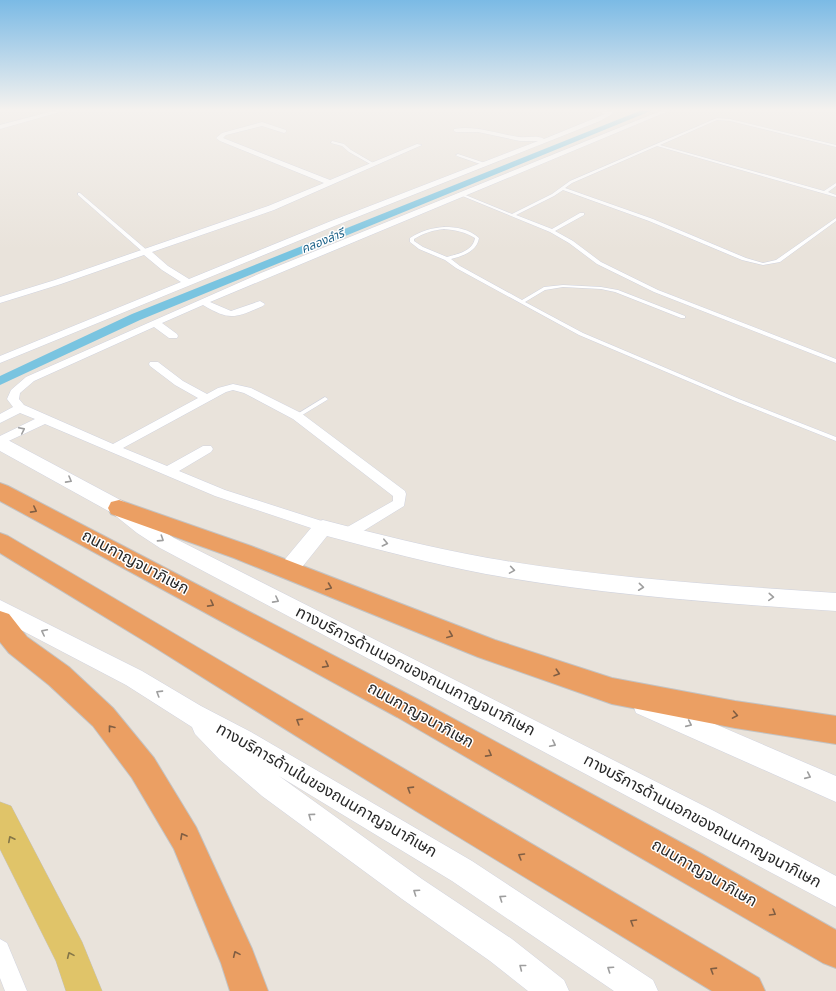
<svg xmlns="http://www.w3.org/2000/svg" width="836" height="991" viewBox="0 0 836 991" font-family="Overpass,'Noto Sans Thai',sans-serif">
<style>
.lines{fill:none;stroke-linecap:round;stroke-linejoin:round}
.canal{fill:#79c4e0;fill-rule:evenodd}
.lane-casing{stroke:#d0d3df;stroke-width:1}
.street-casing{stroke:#d0d3df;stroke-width:1}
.secondary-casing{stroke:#d0d3df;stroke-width:1}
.primary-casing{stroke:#c3c3c3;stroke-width:1}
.highway-casing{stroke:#c3c3c3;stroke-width:2}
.lane{fill:#fff;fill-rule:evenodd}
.street{fill:#fff;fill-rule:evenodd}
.secondary{fill:#fff;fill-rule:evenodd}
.primary{fill:#e0c469;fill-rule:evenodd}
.highway{fill:#eb9f63;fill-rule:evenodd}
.oneway{stroke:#9e9e9e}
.oneway2{stroke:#805e43}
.oneway3{stroke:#847648}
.labels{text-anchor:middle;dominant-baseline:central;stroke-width:3;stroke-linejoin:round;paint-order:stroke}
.far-water-label{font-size:12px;font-style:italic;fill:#1c6288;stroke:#fff}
.near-street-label{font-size:16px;fill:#282828;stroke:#fff}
</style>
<rect width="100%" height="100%" fill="#e9e3db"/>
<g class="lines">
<polygon class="canal" points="642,110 653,110 140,320 0,385 0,376 132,314"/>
<defs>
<g id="lane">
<polygon points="717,118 730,119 836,145 836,147 730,121 717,120 660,145 824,191 836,183 836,186 828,192 836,195 836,197 657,146 572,183 565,188 653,219 746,258 763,263 776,260 836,218 836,221 780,262 763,265 742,260 649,221 563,190 554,196 516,215 552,229 580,213 584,213 584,215 555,231 573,241 601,262 658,290 836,359 836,363 654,292 597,264 569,243 550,232 460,195 463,194 512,214 552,194 570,181"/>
<polygon points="332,141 344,144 351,150 375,164 372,165 349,152 342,146 331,143"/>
<polygon points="458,154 485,163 486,164 483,165 457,156 456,155"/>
<polygon points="78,193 80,193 148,251 148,253 144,253 78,195"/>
<path d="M444,227C457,227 469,229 479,238C477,252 462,256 451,259L460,266L522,300L544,287L563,285L601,287L618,290L685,316V318H681L615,292L601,289L563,287L545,290L525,302L583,333L739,399L836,437V441L735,401L579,335L456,268L445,260L419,249L410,242V238C421,231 431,228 444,227ZM444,229C456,230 465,232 475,238C473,251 458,254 447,257L423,247L414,241V239C424,233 433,230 444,229Z"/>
<polygon points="325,397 328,399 327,400 299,417 297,418 294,416"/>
</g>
<g id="street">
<polygon points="57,110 67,110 0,129 0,125"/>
<path d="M595,110H606L614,113L600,121L337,225L0,363V356L181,282L162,270L144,255L61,284L0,303V297L55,280L268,206L324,183L220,141L216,138L222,133L262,122L286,130V132L284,133L262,126L226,135L223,138L330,180L417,144L422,145L274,210L152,252L168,266L189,279L331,221L538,141H520L478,132H456L454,131V129C476,125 497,134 519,137C527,138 538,135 544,139L605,114Z"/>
<path d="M663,110H671L210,302L231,311L260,301L265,304L263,306C235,318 230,321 203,305L162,323L177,334L178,336L177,338H169L154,327L34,381L20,393L19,399L24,405L113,444L198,398L175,385L150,366L149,364L150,362H158L183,381L207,394L218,388L233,384L251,388L301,413L405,491L406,494L404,506L352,538L347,539L342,538L340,534L342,530L393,501V496L293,419L244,393L233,390L226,392L123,448L167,466L203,446H211L213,449L211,452L179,471L225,490L328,523L330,527L328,531L323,532L215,496L45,424L0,445V436L35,419L20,413L0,423V414L13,407L7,399L11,390L26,377L261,273Z"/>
<polygon points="0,939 7,943 27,991 5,991 0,978"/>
</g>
<g id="secondary">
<polygon points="0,437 6,439 126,503 151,523 174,538 714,811 836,876 836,907 160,548 137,533 112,513 0,451"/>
<path d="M323,520C377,534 432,548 488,558C603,578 720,585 836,593V611C719,603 602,595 486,574C433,564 380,550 327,536L295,576L288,578L281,576L278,570L281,564L316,522Z"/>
<polygon points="0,600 142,671 201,706 251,732 472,861 653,980 658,991 614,991 452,881 279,776 422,879 512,939 564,980 569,991 528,991 490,961 402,899 262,796 219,759 195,734 192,727 126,685 0,619"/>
<polygon points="645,694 836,776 836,802 636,713 633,705 636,697"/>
</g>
<polygon id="primary" points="0,802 11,806 82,942 102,991 66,991 56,961 0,849"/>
<g id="highway">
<polygon points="0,483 8,486 417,699 702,854 836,930 836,968 823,963 397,717 0,501"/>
<polygon points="119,500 251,546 495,640 612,678 735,701 836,716 836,744 735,728 612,704 478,657 234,558 111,514 108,508 111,502"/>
<polygon points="0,533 8,536 719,954 759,978 765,991 712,991 416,811 151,645 0,553"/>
<polygon points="0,611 9,614 27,637 69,667 113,708 154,758 196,827 252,949 268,991 230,991 221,963 174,849 132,778 93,726 49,685 9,653 0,642"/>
</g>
</defs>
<use href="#lane" class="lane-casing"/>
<use href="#street" class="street-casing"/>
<use href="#secondary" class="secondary-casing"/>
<use href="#primary" class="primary-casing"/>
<use href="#highway" class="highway-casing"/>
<use href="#lane" class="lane"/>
<use href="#street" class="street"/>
<use href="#secondary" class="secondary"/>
<use href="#primary" class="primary"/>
<use href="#highway" class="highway"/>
</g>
<defs><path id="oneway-chevron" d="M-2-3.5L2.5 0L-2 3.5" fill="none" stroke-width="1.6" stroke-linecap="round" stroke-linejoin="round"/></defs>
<g class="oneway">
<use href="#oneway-chevron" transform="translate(22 430) rotate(-26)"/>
<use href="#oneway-chevron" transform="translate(69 480) rotate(29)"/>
<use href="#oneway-chevron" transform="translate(161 539) rotate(33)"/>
<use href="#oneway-chevron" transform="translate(385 543) rotate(13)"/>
<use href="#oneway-chevron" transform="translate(512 570) rotate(9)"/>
<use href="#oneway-chevron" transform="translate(641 587) rotate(6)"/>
<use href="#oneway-chevron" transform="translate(771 597) rotate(4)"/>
<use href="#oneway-chevron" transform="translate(276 600) rotate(28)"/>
<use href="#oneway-chevron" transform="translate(44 632) rotate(-153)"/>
<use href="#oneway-chevron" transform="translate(159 693) rotate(-148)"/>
<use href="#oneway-chevron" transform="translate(689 724) rotate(24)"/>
<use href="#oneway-chevron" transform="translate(553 744) rotate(27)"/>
<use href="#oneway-chevron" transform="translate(808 776) rotate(24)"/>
<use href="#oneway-chevron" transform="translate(311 816) rotate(-144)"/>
<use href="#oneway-chevron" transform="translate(416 892) rotate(-146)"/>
<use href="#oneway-chevron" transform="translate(502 898) rotate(-146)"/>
<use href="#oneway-chevron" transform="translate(522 967) rotate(-142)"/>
<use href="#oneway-chevron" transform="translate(610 969) rotate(-146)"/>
</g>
<g class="oneway2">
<use href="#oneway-chevron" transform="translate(34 510) rotate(28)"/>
<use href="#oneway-chevron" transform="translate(329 587) rotate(22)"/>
<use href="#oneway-chevron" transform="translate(211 604) rotate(28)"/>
<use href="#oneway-chevron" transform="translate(450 635) rotate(22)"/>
<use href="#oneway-chevron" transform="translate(326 665) rotate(28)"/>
<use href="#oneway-chevron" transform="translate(557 673) rotate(18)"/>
<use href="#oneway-chevron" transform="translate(735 715) rotate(10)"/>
<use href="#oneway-chevron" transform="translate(299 721) rotate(-148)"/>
<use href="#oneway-chevron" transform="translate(111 728) rotate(-128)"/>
<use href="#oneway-chevron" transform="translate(489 754) rotate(29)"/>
<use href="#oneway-chevron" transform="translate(410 789) rotate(-148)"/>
<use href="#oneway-chevron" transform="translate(183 836) rotate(-119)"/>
<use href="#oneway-chevron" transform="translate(521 856) rotate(-149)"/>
<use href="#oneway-chevron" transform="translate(773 913) rotate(30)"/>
<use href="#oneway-chevron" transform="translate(633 922) rotate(-149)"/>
<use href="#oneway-chevron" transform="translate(236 954) rotate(-114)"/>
<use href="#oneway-chevron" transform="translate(713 970) rotate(-148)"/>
</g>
<g class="oneway3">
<use href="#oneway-chevron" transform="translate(11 839) rotate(-117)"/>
<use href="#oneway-chevron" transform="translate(70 955) rotate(-114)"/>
</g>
<linearGradient id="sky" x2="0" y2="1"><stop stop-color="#7bbae5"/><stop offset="0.44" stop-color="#f5f2ef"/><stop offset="1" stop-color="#f5f2ef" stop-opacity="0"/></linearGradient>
<rect width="836" height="249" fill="url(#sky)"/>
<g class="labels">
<g class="far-water-label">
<text transform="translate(323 242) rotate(-22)">คลองลำรี</text>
</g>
<g class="near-street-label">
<text transform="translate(135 563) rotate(28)">ถนนกาญจนาภิเษก</text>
<text transform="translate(415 672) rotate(27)">ทางบริการด้านนอกของถนนกาญจนาภิเษก</text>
<text transform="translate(420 716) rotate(29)">ถนนกาญจนาภิเษก</text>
<text transform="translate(326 791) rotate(30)">ทางบริการด้านในของถนนกาญจนาภิเษก</text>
<text transform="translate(702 822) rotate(28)">ทางบริการด้านนอกของถนนกาญจนาภิเษก</text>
<text transform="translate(704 874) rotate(30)">ถนนกาญจนาภิเษก</text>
</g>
</g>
</svg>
